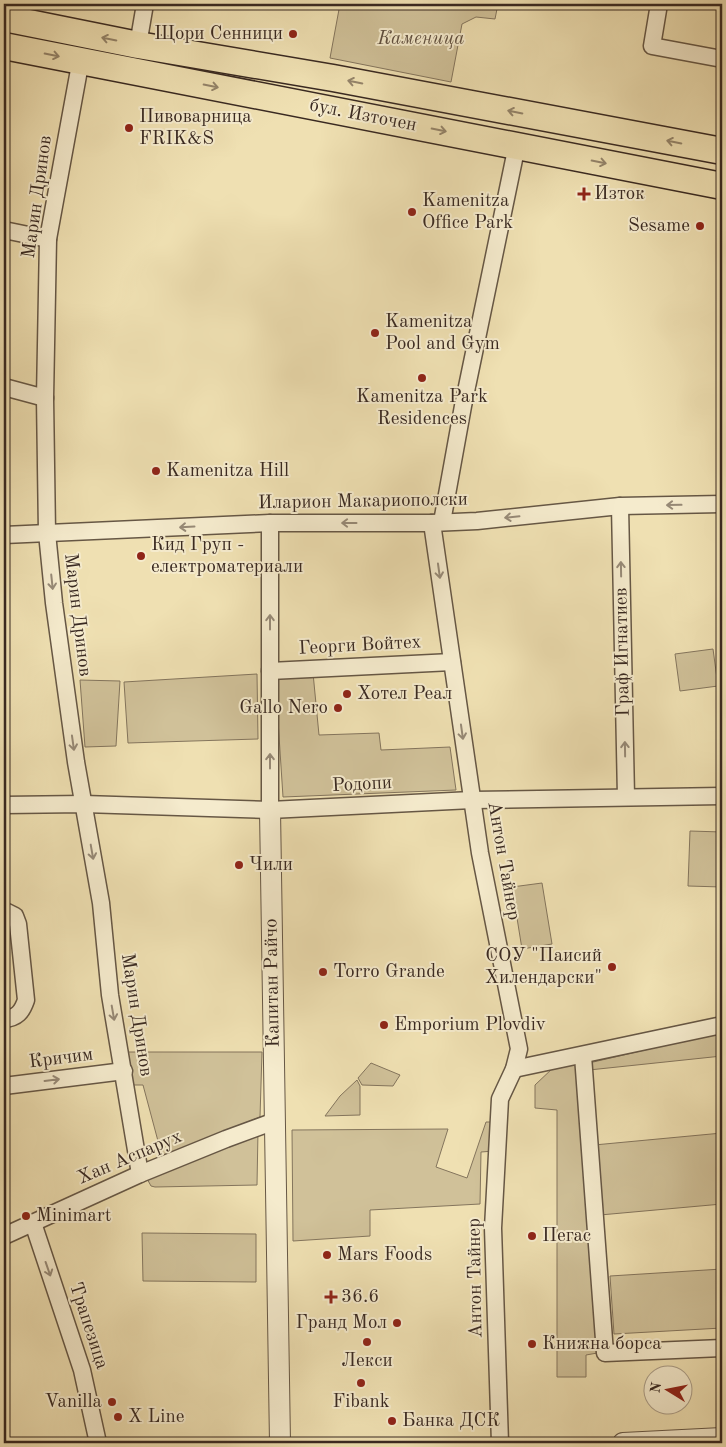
<svg xmlns="http://www.w3.org/2000/svg" width="726" height="1447" viewBox="0 0 726 1447" font-family="'Old Standard TT',serif">
<style>
.green{fill:#d0c199;stroke:#84755d}
.lines{fill:none;stroke-linecap:round;stroke-linejoin:round}
.minor-casing{stroke:#665745;stroke-width:19}
.tertiary-casing{stroke:#665745;stroke-width:22}
.primary-casing{stroke:#392921;stroke-width:29}
.minor{stroke:#f5ebcd;stroke-width:16}
.tertiary{stroke:#f5ebcd;stroke-width:20}
.primary{stroke:#efe0b2;stroke-width:26}
.oneway{stroke:#94846a}
.oneway2{stroke:#978a77}
.poi-dot{fill:#8f2418;stroke:#f5ebcd;stroke-width:2}
.labels{text-anchor:middle;dominant-baseline:central;stroke-width:4;stroke-linejoin:round;paint-order:stroke}
.poi-label{font-size:19px;fill:#392921;stroke:#f5ebcd;text-anchor:start}
.park-label{font-size:19px;font-style:italic;fill:#5f4f3f;stroke:#f5ebcd}
.street-label{font-size:19px;fill:#392921;stroke:#f5ebcd}
</style>
<rect width="100%" height="100%" fill="#efe0b2"/>
<filter id="stains"><feTurbulence type="fractalNoise" baseFrequency=".004" numOctaves="4"/><feColorMatrix values="0 0 0 0 .2 0 0 0 0 .09 0 0 0 0 .02 0 0 0 .5 -.17"/></filter>
<radialGradient id="worn" r=".72"><stop offset=".6" stop-color="#630" stop-opacity="0"/><stop offset="1" stop-color="#630" stop-opacity=".3"/></radialGradient>
<g class="green">
<polygon points="340,4 498,4 495,19 476,17 462,24 451,82 330,58"/>
<polygon points="713,649 718,686 680,691 675,654"/>
<polygon points="313,673 319,735 379,733 381,750 450,747 456,790 283,797 275,674"/>
<polygon points="257,674 258,739 128,743 124,682"/>
<polygon points="80,680 120,681 116,746 85,747"/>
<polygon points="690,831 722,832 722,887 688,886"/>
<polygon points="542,883 552,944 522,949 512,887"/>
<polygon points="722,1032 722,1056 589,1070 589,1063"/>
<polygon points="123,1052 262,1052 260,1117 162,1156 143,1085 130,1085"/>
<polygon points="371,1063 400,1075 393,1086 362,1085 358,1078"/>
<polygon points="577,1063 603,1352 586,1355 586,1377 557,1377 557,1110 535,1108 535,1085 554,1067"/>
<polygon points="357,1080 360,1086 360,1115 325,1116 340,1096"/>
<polygon points="486,1122 495,1122 494,1151 481,1152 480,1204 370,1210 370,1236 293,1241 292,1130 448,1129 436,1167 467,1178"/>
<polygon points="258,1131 257,1185 155,1187 151,1186 145,1175"/>
<polygon points="722,1133 722,1204 600,1215 594,1145"/>
<polygon points="142,1233 256,1234 256,1282 143,1281"/>
<polygon points="722,1269 722,1328 614,1334 610,1276"/>
</g>
<g class="lines">
<defs>
<g id="minor">
<polyline points="659,4 652,46 722,59"/>
<polyline points="138,45 145,4"/>
<polyline points="81,59 48,239 45,398 47,533 54,603 76,762 101,903 110,995 140,1174"/>
<polyline points="4,230 48,239"/>
<polyline points="4,387 45,398"/>
<polyline points="620,506 626,797"/>
<polyline points="442,522 463,406 517,145"/>
<polyline points="270,523 270,810"/>
<polyline points="432,523 480,853 519,1049 514,1069 500,1099 493,1228 500,1443"/>
<polyline points="4,535 270,523 432,523 477,521 620,506 722,504"/>
<polyline points="270,671 452,662"/>
<polyline points="4,805 84,804 270,810 472,800 722,796"/>
<path d="M4,913L7,912L15,916L18,924L26,1000C22,1012 17,1018 4,1019"/>
<polyline points="583,1056 605,1353 722,1348"/>
<polyline points="514,1069 722,1025"/>
<polyline points="4,1086 124,1071"/>
<polyline points="33,1223 82,1370 98,1443"/>
<polyline points="4,1236 140,1174 226,1139 275,1121"/>
</g>
<g id="tertiary">
<polyline points="270,810 280,1443"/>
<polyline points="623,1443 722,1438"/>
</g>
<g id="primary">
<polyline points="4,18 138,45 333,78 722,151"/>
<polyline points="4,46 722,186"/>
</g>
</defs>
<use href="#minor" class="minor-casing"/>
<use href="#tertiary" class="tertiary-casing"/>
<use href="#primary" class="primary-casing"/>
<use href="#minor" class="minor"/>
<use href="#tertiary" class="tertiary"/>
<use href="#primary" class="primary"/>
</g>
<defs><path id="oneway-shaft" d="M-6 0H5M1.5-3L5.5 0L1.5 3" fill="none" stroke-width="1.6" stroke-linecap="round" stroke-linejoin="round" transform="scale(1.25)"/></defs>
<g class="oneway">
<use href="#oneway-shaft" transform="translate(109 39) rotate(-169)"/>
<use href="#oneway-shaft" transform="translate(52 55) rotate(11)"/>
<use href="#oneway-shaft" transform="translate(355 82) rotate(-169)"/>
<use href="#oneway-shaft" transform="translate(211 86) rotate(11)"/>
<use href="#oneway-shaft" transform="translate(515 112) rotate(-169)"/>
<use href="#oneway-shaft" transform="translate(439 130) rotate(11)"/>
<use href="#oneway-shaft" transform="translate(674 142) rotate(-169)"/>
<use href="#oneway-shaft" transform="translate(599 162) rotate(11)"/>
</g>
<g class="oneway2">
<use href="#oneway-shaft" transform="translate(674 505) rotate(179)"/>
<use href="#oneway-shaft" transform="translate(512 517) rotate(174)"/>
<use href="#oneway-shaft" transform="translate(349 523) rotate(-180)"/>
<use href="#oneway-shaft" transform="translate(187 527) rotate(177)"/>
<use href="#oneway-shaft" transform="translate(621 569) rotate(-91)"/>
<use href="#oneway-shaft" transform="translate(439 571) rotate(82)"/>
<use href="#oneway-shaft" transform="translate(52 582) rotate(84)"/>
<use href="#oneway-shaft" transform="translate(270 622) rotate(-90)"/>
<use href="#oneway-shaft" transform="translate(462 732) rotate(82)"/>
<use href="#oneway-shaft" transform="translate(73 743) rotate(82)"/>
<use href="#oneway-shaft" transform="translate(625 749) rotate(-91)"/>
<use href="#oneway-shaft" transform="translate(270 761) rotate(-90)"/>
<use href="#oneway-shaft" transform="translate(92 852) rotate(80)"/>
<use href="#oneway-shaft" transform="translate(113 1013) rotate(80)"/>
<use href="#oneway-shaft" transform="translate(52 1080) rotate(-7)"/>
<use href="#oneway-shaft" transform="translate(48 1269) rotate(71)"/>
</g>
<g class="poi-dot">
<circle cx="293" cy="34" r="5"/>
<circle cx="129" cy="128" r="5"/>
<path d="M581.5 186.5h5v5h5v5h-5v5h-5v-5h-5v-5h5z"/>
<circle cx="412" cy="212" r="5"/>
<circle cx="700" cy="226" r="5"/>
<circle cx="375" cy="333" r="5"/>
<circle cx="422" cy="378" r="5"/>
<circle cx="156" cy="471" r="5"/>
<circle cx="141" cy="556" r="5"/>
<circle cx="347" cy="694" r="5"/>
<circle cx="338" cy="708" r="5"/>
<circle cx="239" cy="865" r="5"/>
<circle cx="612" cy="967" r="5"/>
<circle cx="323" cy="972" r="5"/>
<circle cx="384" cy="1025" r="5"/>
<circle cx="26" cy="1216" r="5"/>
<circle cx="532" cy="1236" r="5"/>
<circle cx="327" cy="1255" r="5"/>
<path d="M328.5 1289.5h5v5h5v5h-5v5h-5v-5h-5v-5h5z"/>
<circle cx="397" cy="1323" r="5"/>
<circle cx="367" cy="1342" r="5"/>
<circle cx="532" cy="1344" r="5"/>
<circle cx="361" cy="1383" r="5"/>
<circle cx="112" cy="1402" r="5"/>
<circle cx="118" cy="1417" r="5"/>
<circle cx="392" cy="1421" r="5"/>
</g>
<g class="labels">
<g class="poi-label">
<text x="283" y="34" text-anchor="end">Щори Сенници</text>
<text x="139" y="117">Пивоварница<tspan x="139" dy="22">FRIK&amp;S</tspan></text>
<text x="594" y="194">Изток</text>
<text x="422" y="201">Kamenitza<tspan x="422" dy="22">Office Park</tspan></text>
<text x="690" y="226" text-anchor="end">Sesame</text>
<text x="385" y="322">Kamenitza<tspan x="385" dy="22">Pool and Gym</tspan></text>
<text x="422" y="397" text-anchor="middle">Kamenitza Park<tspan x="422" dy="22">Residences</tspan></text>
<text x="166" y="471">Kamenitza Hill</text>
<text x="151" y="545">Кид Груп -<tspan x="151" dy="22">електроматериали</tspan></text>
<text x="357" y="694">Хотел Реал</text>
<text x="328" y="708" text-anchor="end">Gallo Nero</text>
<text x="249" y="865">Чили</text>
<text x="602" y="956" text-anchor="end">СОУ "Паисий<tspan x="602" dy="22">Хилендарски"</tspan></text>
<text x="333" y="972">Torro Grande</text>
<text x="394" y="1025">Emporium Plovdiv</text>
<text x="36" y="1216">Minimart</text>
<text x="542" y="1236">Пегас</text>
<text x="337" y="1255">Mars Foods</text>
<text x="341" y="1297">36.6</text>
<text x="387" y="1323" text-anchor="end">Гранд Мол</text>
<text x="542" y="1344">Книжна борса</text>
<text x="367" y="1361" text-anchor="middle">Лекси</text>
<text x="102" y="1402" text-anchor="end">Vanilla</text>
<text x="361" y="1402" text-anchor="middle">Fibank</text>
<text x="128" y="1417">X Line</text>
<text x="402" y="1421">Банка ДСК</text>
</g>
<g class="park-label">
<text x="421" y="39">Каменица</text>
</g>
<g class="street-label">
<text transform="translate(363 116) rotate(11)">бул. Източен</text>
<text transform="translate(38 197) rotate(-82)">Марин Дринов</text>
<text transform="translate(363 502) rotate(-1)">Иларион Макариополски</text>
<text transform="translate(77 615) rotate(83)">Марин Дринов</text>
<text transform="translate(360 646) rotate(-3)">Георги Войтех</text>
<text transform="translate(623 652) rotate(-91)">Граф Игнатиев</text>
<text transform="translate(362 785) rotate(-3)">Родопи</text>
<text transform="translate(503 861) rotate(80)">Антон Тайнер</text>
<text transform="translate(273 983) rotate(-91)">Капитан Райчо</text>
<text transform="translate(136 1015) rotate(81)">Марин Дринов</text>
<text transform="translate(61 1059) rotate(-7)">Кричим</text>
<text transform="translate(130 1158) rotate(-23)">Хан Аспарух</text>
<text transform="translate(476 1278) rotate(-91)">Антон Тайнер</text>
<text transform="translate(88 1326) rotate(72)">Трапезица</text>
</g>
</g>
<rect width="726" height="1447" fill="none" stroke="#efe0b2" stroke-width="20"/>
<rect x="5" y="5" width="716" height="1437" fill="none" stroke="#392921" stroke-width="2.5"/>
<rect x="10" y="10" width="706" height="1427" fill="none" stroke="#392921"/>
<g transform="translate(668 1390) rotate(280)"><circle r="24" fill="#f5ebcd" stroke="#aa9d88"/>
<path d="M0-4L9 19L0 12L-9 19Z" fill="#8f2418"/>
<text y="-8" font-size="14" font-weight="bold" text-anchor="middle" fill="#392921">N</text>
</g>
<rect width="100%" height="100%" filter="url(#stains)"/>
<rect width="100%" height="100%" fill="url(#worn)"/>
</svg>
